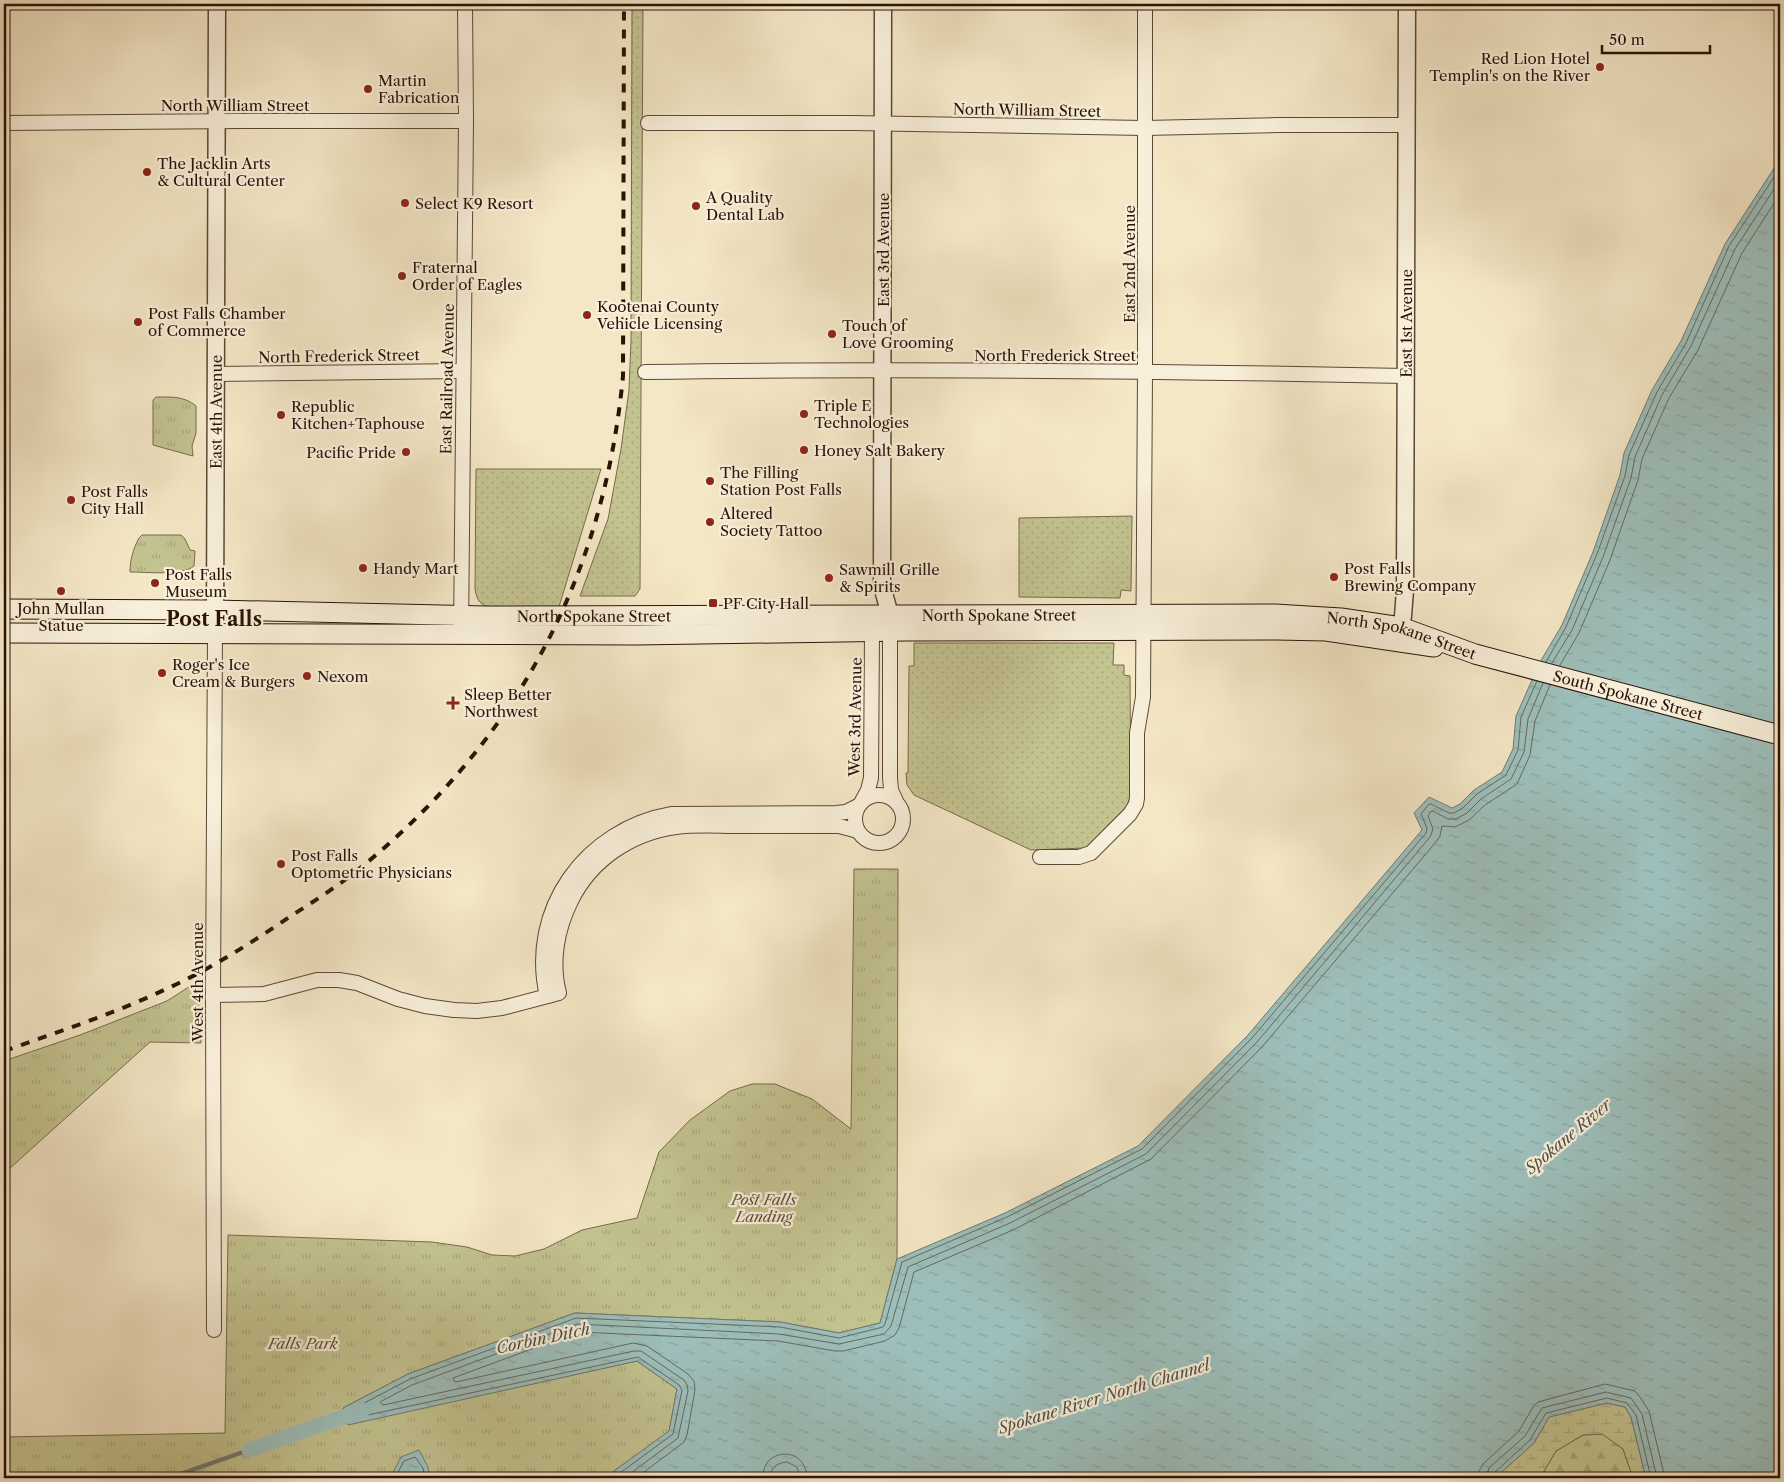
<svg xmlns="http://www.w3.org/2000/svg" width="1784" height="1482" viewBox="0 0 1784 1482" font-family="'Libre Caslon Text',serif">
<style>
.grass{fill:url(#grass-dots);stroke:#766a4c}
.forest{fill:url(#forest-firs);stroke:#766a4c}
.wetland{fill:url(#wetland-marsh);stroke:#766a4c}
.park{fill:url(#park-tufts);stroke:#766a4c}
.water{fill:url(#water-ripples);stroke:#6f7a73}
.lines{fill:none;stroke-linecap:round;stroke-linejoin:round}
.shore{stroke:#646861;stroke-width:1}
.stream{stroke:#6f7a73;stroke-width:4.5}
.canal{stroke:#9dbfbb;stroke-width:15}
.minor-casing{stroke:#5c4737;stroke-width:16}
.tertiary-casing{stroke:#5c4737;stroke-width:19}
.secondary-casing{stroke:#2a1207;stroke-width:21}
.minor{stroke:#f8efda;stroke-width:14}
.tertiary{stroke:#f8efda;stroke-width:16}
.secondary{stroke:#f8efda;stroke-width:19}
.rail{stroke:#2a1207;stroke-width:4;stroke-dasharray:9 9;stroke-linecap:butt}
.poi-dot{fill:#8f2418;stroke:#f8efda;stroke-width:2}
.labels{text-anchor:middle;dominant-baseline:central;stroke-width:4.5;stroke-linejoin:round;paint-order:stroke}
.poi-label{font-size:15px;fill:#2a1207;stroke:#f8efda;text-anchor:start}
.street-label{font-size:15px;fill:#2a1207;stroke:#f8efda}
.park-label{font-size:15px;font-style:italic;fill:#605037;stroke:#f8efda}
.water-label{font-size:16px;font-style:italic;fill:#524f46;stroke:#f8efda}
.district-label{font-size:20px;font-weight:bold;fill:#2a1207;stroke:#f8efda}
</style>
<defs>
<pattern id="grass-dots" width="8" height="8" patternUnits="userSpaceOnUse" patternTransform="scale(1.25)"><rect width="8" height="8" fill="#c3c390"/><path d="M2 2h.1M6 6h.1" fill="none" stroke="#a8a67b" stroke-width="1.8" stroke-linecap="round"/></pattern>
<pattern id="forest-firs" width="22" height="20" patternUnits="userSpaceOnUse" patternTransform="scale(1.25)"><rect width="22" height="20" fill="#c3c390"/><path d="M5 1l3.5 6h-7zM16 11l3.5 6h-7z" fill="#a8a67b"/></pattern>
<pattern id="wetland-marsh" width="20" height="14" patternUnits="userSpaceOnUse" patternTransform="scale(1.25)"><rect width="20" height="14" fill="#c3c390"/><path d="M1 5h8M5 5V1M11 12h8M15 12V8" fill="none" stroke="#a8a67b"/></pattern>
<pattern id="park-tufts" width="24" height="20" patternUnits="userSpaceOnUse" patternTransform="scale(1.25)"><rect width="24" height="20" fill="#c3c390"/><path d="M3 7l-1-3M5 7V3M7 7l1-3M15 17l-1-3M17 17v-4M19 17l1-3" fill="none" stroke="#a8a67b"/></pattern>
<pattern id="water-ripples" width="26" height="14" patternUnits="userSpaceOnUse" patternTransform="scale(1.25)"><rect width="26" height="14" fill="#9dbfbb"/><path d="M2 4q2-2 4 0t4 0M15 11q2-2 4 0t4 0" fill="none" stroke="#87a39f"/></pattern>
</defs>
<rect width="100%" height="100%" fill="#f4e7c6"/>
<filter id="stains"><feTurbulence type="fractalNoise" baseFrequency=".004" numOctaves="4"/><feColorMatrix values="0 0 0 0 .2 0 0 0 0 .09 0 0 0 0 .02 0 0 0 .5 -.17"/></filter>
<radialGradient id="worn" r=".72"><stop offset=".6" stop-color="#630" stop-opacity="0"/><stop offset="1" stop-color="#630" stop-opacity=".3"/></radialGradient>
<g class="grass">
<polygon points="632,4 643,4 640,589 635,596 580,596 608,519 621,449 629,390 631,341"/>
<path d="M476,469H601L558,610L492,608C480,605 477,601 475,589Z"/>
<polygon points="1132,516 1131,591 1121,590 1120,598 1019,597 1019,518"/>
<polygon points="914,643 1114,643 1113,665 1124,665 1124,675 1130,676 1131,795 1127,806 1086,848 1031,850 914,795 907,785 906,773 908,773 909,666 914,666"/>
</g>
<polygon class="forest" points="1603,1434 1623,1449 1633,1478 1540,1478 1556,1451 1583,1435"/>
<polygon class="wetland" points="1607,1403 1625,1407 1631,1417 1646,1478 1633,1478 1623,1449 1602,1434 1583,1435 1556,1451 1540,1478 1495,1478 1534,1443 1549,1417"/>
<g class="park">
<path d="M156,397C172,397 184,396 196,406V433L192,446L193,456L153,445V400Z"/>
<path d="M142,535H181L185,539L190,550L195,551L194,566C183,576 145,572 130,572C130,560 133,549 139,538Z"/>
<polygon points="854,869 898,869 897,1259 880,1323 839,1333 780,1322 575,1313 408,1374 343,1408 348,1424 637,1361 677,1389 669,1432 614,1471 615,1478 4,1478 4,1437 225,1433 228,1235 432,1242 467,1247 492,1255 515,1256 544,1249 582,1230 637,1218 659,1152 690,1120 730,1091 752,1084 775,1084 812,1099 851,1129"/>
<polygon points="201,979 201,1043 150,1042 8,1170 10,1171 4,1181 4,1061 80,1035 167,1001"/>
</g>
<g class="water">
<polygon points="1780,159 1780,1478 1646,1478 1631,1417 1625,1407 1607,1403 1549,1417 1534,1443 1495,1478 811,1478 811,1476 789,1478 788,1473 782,1474 782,1478 769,1478 768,1476 762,1478 615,1478 614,1471 669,1431 677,1389 637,1361 348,1425 343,1408 408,1374 575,1313 780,1322 839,1333 880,1323 897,1259 1005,1213 1138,1146 1248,1035 1422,830 1414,813 1429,797 1452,808 1460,804 1474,790 1502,772 1513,749 1516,716 1540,662 1562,625 1593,552 1620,475 1624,453 1652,390 1681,341 1725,244"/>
<polygon points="419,1450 428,1467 430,1478 390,1478 401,1457"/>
</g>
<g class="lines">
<g class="shore">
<polyline points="1546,662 1566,627 1597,554 1625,476 1629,455 1657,392 1686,343 1729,246 1780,168"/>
<polyline points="1552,663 1572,630 1603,557 1631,478 1635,457 1662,395 1691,346 1735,249 1780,180"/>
<polyline points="1560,665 1579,633 1610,560 1638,480 1642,459 1669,398 1698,350 1742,253 1780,194"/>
<polyline points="395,1478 404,1461 415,1457 423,1468 425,1478"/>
<polyline points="619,1478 620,1473 673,1434 682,1390 679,1385 638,1357 354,1418 351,1417 349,1411 410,1379 576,1318 780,1327 839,1338 883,1327 885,1324 902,1262 1007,1217 1142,1149 1252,1038 1426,833 1427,828 1421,814 1429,804 1431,804 1449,813 1454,813 1463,808 1477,794 1506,775 1518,750 1521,717 1537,681"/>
<polyline points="626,1478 627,1476 678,1438 688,1391 687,1385 684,1380 641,1351 634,1351 383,1405 380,1402 412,1385 577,1324 779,1334 839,1344 884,1334 891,1326 908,1267 1010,1223 1146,1154 1257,1042 1430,837 1433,829 1428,816 1430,812 1433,811 1448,819 1456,819 1467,813 1481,799 1511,779 1524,752 1528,719 1543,683"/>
<polyline points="636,1478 684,1442 687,1435 695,1390 694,1381 688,1374 647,1346 633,1343 456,1382 454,1381 453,1378 578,1332 778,1341 835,1351 843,1351 885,1341 895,1335 899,1328 914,1272 1013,1230 1151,1159 1262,1047 1436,842 1440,836 1442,826 1455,827 1469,820 1485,805 1517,784 1530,755 1535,721 1550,685"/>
<path d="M763,1478C761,1448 806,1444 807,1478"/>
<path d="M771,1478C770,1467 777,1463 787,1462L797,1467L800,1478"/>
<polyline points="1478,1478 1479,1471 1483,1464 1519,1431 1533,1407 1538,1402 1605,1384 1635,1391 1640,1397 1649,1411 1665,1478"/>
<polyline points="1486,1478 1489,1468 1525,1436 1542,1408 1606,1392 1631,1398 1642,1414 1657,1478"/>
<polyline points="1492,1478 1494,1473 1530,1440 1546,1413 1607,1398 1627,1403 1636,1415 1651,1478"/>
</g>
<polyline class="stream" points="169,1478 249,1450"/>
<polyline class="canal" points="249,1450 363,1410"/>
<defs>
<g id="minor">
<polyline points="4,123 238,121 466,121"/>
<polyline points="648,123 853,123 1144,128 1278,125 1406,125"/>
<path d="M645,372C898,368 1152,371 1406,376"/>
<polyline points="216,374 463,371"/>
<polyline points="890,631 890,777 891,790 896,801"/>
<polyline points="461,635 466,121 465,4"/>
<circle cx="879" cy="819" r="24"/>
<polyline points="862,801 868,790 871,778 872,631"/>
<polyline points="1040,857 1079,857 1091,853 1130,814 1136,804 1137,798 1137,733 1143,697 1145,372 1145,4"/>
<path d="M213,995L264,994L317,980H339L357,983L398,999L425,1006L454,1010L477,1011L502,1008L559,993C551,962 557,929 571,901C591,860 631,833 676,827C697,824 719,826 740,826C773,826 806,826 839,826L858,831"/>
<path d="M547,996C527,910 585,829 672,814L836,813L846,812L858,806"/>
<polyline points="214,1330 213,995 215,634"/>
</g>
<g id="tertiary">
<polyline points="883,4 882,586 890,615 890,628"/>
<path id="s1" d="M215,634L217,4"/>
<path id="s2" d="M1399,639L1403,616L1405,590L1407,4"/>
</g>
<g id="secondary">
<path id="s3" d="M4,609L215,610L486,616L1275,614L1341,618L1401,627L1475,654L1780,735"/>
<polyline points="4,633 637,635 906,631 1276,630 1326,631 1434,647"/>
</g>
</defs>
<use href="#minor" class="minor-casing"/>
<use href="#tertiary" class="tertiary-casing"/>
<use href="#secondary" class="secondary-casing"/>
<use href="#minor" class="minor"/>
<use href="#tertiary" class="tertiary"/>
<use href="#secondary" class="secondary"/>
<path class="rail" d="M4,1051C58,1032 113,1014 164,990C209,970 251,943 291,916C316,900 341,884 364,865C518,738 604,576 623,376L624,4"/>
</g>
<g class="poi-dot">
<circle cx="1600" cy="67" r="5"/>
<circle cx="368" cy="89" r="5"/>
<circle cx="147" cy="172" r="5"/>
<circle cx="405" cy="203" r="5"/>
<circle cx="696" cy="206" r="5"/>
<circle cx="402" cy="276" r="5"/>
<circle cx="587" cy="315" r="5"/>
<circle cx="138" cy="322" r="5"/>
<circle cx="832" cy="334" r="5"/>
<circle cx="804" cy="414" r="5"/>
<circle cx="281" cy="415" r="5"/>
<circle cx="804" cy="450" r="5"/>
<circle cx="406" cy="452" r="5"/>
<circle cx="710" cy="481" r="5"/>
<circle cx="71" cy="500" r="5"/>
<circle cx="710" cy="522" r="5"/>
<circle cx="363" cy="568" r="5"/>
<circle cx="1334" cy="577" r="5"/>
<circle cx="829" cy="578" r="5"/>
<circle cx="155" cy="583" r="5"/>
<circle cx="61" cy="591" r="5"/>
<rect x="708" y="598" width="10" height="10" rx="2.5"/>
<circle cx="162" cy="673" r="5"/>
<circle cx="307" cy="676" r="5"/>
<path d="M450.5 695.5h5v5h5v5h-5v5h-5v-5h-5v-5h5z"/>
<circle cx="281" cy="864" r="5"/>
</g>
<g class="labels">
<g class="poi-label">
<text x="1590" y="58" text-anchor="end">Red Lion Hotel<tspan x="1590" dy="17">Templin's on the River</tspan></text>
<text x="378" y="80">Martin<tspan x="378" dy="17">Fabrication</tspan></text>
<text x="157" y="163">The Jacklin Arts<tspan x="157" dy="17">&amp; Cultural Center</tspan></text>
<text x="706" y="197">A Quality<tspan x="706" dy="17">Dental Lab</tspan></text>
<text x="415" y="203">Select K9 Resort</text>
<text x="412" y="267">Fraternal<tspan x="412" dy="17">Order of Eagles</tspan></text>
<text x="597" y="306">Kootenai County<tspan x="597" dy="17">Vehicle Licensing</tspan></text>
<text x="148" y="313">Post Falls Chamber<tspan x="148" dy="17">of Commerce</tspan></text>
<text x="842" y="325">Touch of<tspan x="842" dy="17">Love Grooming</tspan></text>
<text x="814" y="405">Triple E<tspan x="814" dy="17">Technologies</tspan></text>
<text x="291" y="406">Republic<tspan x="291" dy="17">Kitchen+Taphouse</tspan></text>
<text x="814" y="450">Honey Salt Bakery</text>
<text x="396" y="452" text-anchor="end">Pacific Pride</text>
<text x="720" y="472">The Filling<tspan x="720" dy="17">Station Post Falls</tspan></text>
<text x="81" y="491">Post Falls<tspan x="81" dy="17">City Hall</tspan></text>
<text x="720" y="513">Altered<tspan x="720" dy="17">Society Tattoo</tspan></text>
<text x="373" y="568">Handy Mart</text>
<text x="1344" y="568">Post Falls<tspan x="1344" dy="17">Brewing Company</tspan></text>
<text x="839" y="569">Sawmill Grille<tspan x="839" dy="17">&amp; Spirits</tspan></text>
<text x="165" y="574">Post Falls<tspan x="165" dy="17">Museum</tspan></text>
<text x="723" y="603">PF City Hall</text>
<text x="61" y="608" text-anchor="middle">John Mullan<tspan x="61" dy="17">Statue</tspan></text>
<text x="172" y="664">Roger's Ice<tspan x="172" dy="17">Cream &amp; Burgers</tspan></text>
<text x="317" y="676">Nexom</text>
<text x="464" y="694">Sleep Better<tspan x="464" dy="17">Northwest</tspan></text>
<text x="291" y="855">Post Falls<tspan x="291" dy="17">Optometric Physicians</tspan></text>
</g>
<g class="street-label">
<text x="235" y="105">North William Street</text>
<text transform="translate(1027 110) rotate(1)">North William Street</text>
<text transform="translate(883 250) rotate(-90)">East 3rd Avenue</text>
<text transform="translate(1129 264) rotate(-90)">East 2nd Avenue</text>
<text stroke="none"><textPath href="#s2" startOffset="316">East 1st Avenue</textPath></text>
<text x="1055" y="355">North Frederick Street</text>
<text transform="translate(339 356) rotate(-1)">North Frederick Street</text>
<text transform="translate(447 379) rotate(-89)">East Railroad Avenue</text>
<text stroke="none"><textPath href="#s1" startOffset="222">East 4th Avenue</textPath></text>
<text stroke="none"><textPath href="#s3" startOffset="590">North Spokane Street</textPath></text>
<text stroke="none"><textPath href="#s3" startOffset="995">North Spokane Street</textPath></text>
<text stroke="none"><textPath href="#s3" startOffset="1400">North Spokane Street</textPath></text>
<text stroke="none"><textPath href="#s3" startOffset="1635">South Spokane Street</textPath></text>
<text transform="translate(855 717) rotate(-89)">West 3rd Avenue</text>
<text transform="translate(197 982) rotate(-90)">West 4th Avenue</text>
</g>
<g class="park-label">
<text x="764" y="1199">Post Falls<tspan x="764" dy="17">Landing</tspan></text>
<text x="303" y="1343">Falls Park</text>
</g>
<g class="water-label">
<text transform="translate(1568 1136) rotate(-40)">Spokane River</text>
<text transform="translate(543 1338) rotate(-12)">Corbin Ditch</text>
<text transform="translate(1104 1396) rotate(-17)">Spokane River North Channel</text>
</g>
<g class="district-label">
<text x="214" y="619">Post Falls</text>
</g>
</g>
<rect width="1784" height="1482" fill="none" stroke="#f4e7c6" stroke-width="20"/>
<rect x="5" y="5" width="1774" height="1472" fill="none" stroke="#2a1207" stroke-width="2.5"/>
<rect x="10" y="10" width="1764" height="1462" fill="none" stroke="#2a1207"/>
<path d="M1602 45v8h108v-8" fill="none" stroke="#2a1207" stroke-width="2.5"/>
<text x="1609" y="45" font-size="15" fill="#2a1207" stroke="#f8efda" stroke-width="4" paint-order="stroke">50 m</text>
<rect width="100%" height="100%" filter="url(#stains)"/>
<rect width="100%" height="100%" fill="url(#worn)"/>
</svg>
